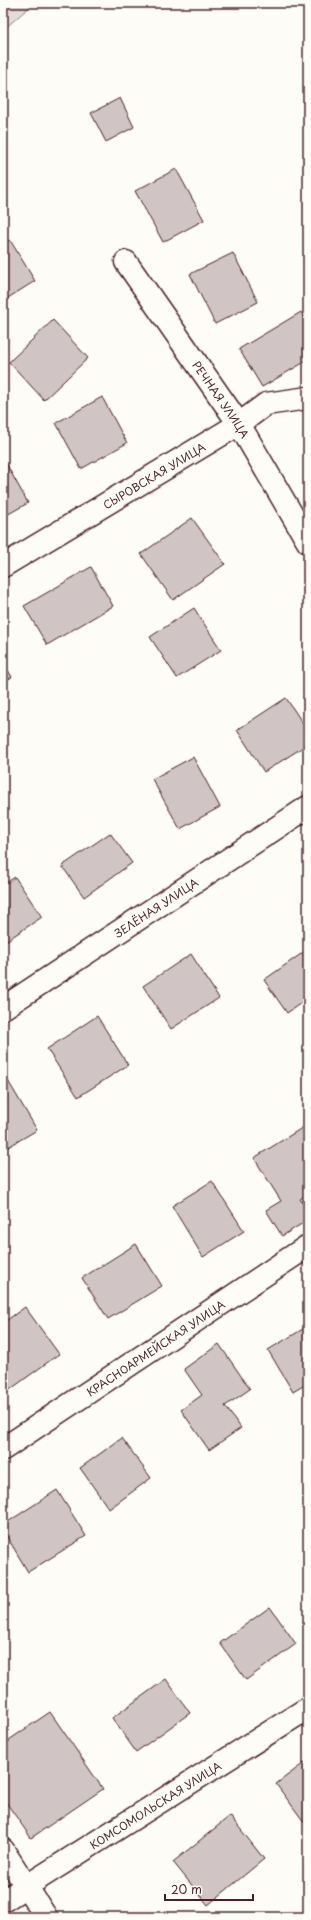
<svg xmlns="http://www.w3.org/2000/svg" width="311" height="1920" viewBox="0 0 311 1920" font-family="'Playpen Sans',sans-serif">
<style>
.green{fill:#e3dcda;stroke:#967e82}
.building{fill:#d0c5c4;stroke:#4a1f2b}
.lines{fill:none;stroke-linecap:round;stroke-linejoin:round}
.street-casing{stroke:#4a1f2b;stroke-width:25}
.street{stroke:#fdfcf7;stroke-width:22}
.labels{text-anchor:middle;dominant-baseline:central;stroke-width:3.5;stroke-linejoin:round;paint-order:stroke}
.street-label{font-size:11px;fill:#4a1f2b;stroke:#fdfcf7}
</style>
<rect width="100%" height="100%" fill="#fdfcf7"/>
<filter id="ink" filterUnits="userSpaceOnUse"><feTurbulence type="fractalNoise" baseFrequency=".025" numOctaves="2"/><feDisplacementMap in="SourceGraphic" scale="8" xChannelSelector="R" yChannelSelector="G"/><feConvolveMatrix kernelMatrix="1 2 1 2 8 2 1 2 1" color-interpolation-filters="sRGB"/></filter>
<g filter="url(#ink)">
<polygon class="green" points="3,3 34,3 3,30"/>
<g class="building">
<polygon points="120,98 134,127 106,142 91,113"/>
<polygon points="176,169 204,220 163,242 135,191"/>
<polygon points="10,240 35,281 3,301 3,244"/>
<polygon points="233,253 258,302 215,324 190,274"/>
<polygon points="301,312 308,323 308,360 262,387 239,349"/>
<polygon points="53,320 88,358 44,400 9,362"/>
<polygon points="102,397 127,443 81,469 56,423"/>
<polygon points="3,458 28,503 3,517"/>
<polygon points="192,518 225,564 173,600 141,554"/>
<polygon points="91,567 113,606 47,645 24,606"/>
<polygon points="194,608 221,650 177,678 150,637"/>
<polygon points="3,662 12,677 3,682"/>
<polygon points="286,698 308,731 308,744 264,772 237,730"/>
<polygon points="193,757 220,807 180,829 152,779"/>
<polygon points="110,833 132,863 84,897 62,866"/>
<polygon points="15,877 42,917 3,943 3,885"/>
<polygon points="308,949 308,998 287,1013 264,980"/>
<polygon points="191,954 219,998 171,1029 143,986"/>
<polygon points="97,1016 128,1065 78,1097 47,1049"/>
<polygon points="4,1074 37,1130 3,1150 3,1075"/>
<polygon points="305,1126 308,1131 308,1194 300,1199 308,1212 308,1220 282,1236 266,1210 281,1201 254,1158"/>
<polygon points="212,1181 244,1231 203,1257 172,1206"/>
<polygon points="136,1244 162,1286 108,1319 82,1278"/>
<polygon points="25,1307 59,1354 4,1394 3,1392 3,1323"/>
<polygon points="308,1326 308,1383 293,1392 268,1350"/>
<polygon points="219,1344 250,1389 225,1406 241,1428 209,1450 181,1410 202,1395 184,1369"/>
<polygon points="122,1438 151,1478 109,1509 80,1468"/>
<polygon points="57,1490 86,1536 28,1572 3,1530 3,1525"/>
<polygon points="270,1607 296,1644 246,1680 220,1643"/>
<polygon points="166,1679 190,1713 136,1752 112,1718"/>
<polygon points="3,1699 10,1709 3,1714"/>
<polygon points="50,1712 103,1789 31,1838 3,1798 3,1744"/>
<polygon points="308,1760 308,1825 307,1826 276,1784"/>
<polygon points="230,1816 264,1859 208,1905 173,1862"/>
</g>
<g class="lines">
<defs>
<g id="street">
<path id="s1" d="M126,262L239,424L308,542"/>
<path id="s2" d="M3,566L239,424L266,404L308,398"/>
<path id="s3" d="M3,1008L308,807"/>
<path id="s4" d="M3,1449L308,1246"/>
<polyline points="3,1850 46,1917"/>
<path id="s5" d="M3,1901L308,1708"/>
</g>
</defs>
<use href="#street" class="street-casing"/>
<use href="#street" class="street"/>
</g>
</g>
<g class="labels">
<g class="street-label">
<text stroke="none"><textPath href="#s1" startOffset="167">РЕЧНАЯ УЛИЦА</textPath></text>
<text stroke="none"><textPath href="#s2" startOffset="176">СЫРОВСКАЯ УЛИЦА</textPath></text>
<text stroke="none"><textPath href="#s3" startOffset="183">ЗЕЛЁНАЯ УЛИЦА</textPath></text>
<text stroke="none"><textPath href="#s4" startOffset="183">КРАСНОАРМЕЙСКАЯ УЛИЦА</textPath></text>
<text stroke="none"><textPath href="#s5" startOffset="180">КОМСОМОЛЬСКАЯ УЛИЦА</textPath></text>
</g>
</g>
<rect width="311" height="1920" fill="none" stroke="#fdfcf7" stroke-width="16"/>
<rect x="8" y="8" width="295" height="1904" fill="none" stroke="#4a1f2b" stroke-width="1.5" filter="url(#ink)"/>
<path d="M165 1894v6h88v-6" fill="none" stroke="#4a1f2b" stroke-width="2"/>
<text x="171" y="1894" font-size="12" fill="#4a1f2b" stroke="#fdfcf7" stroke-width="3" paint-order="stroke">20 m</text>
</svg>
